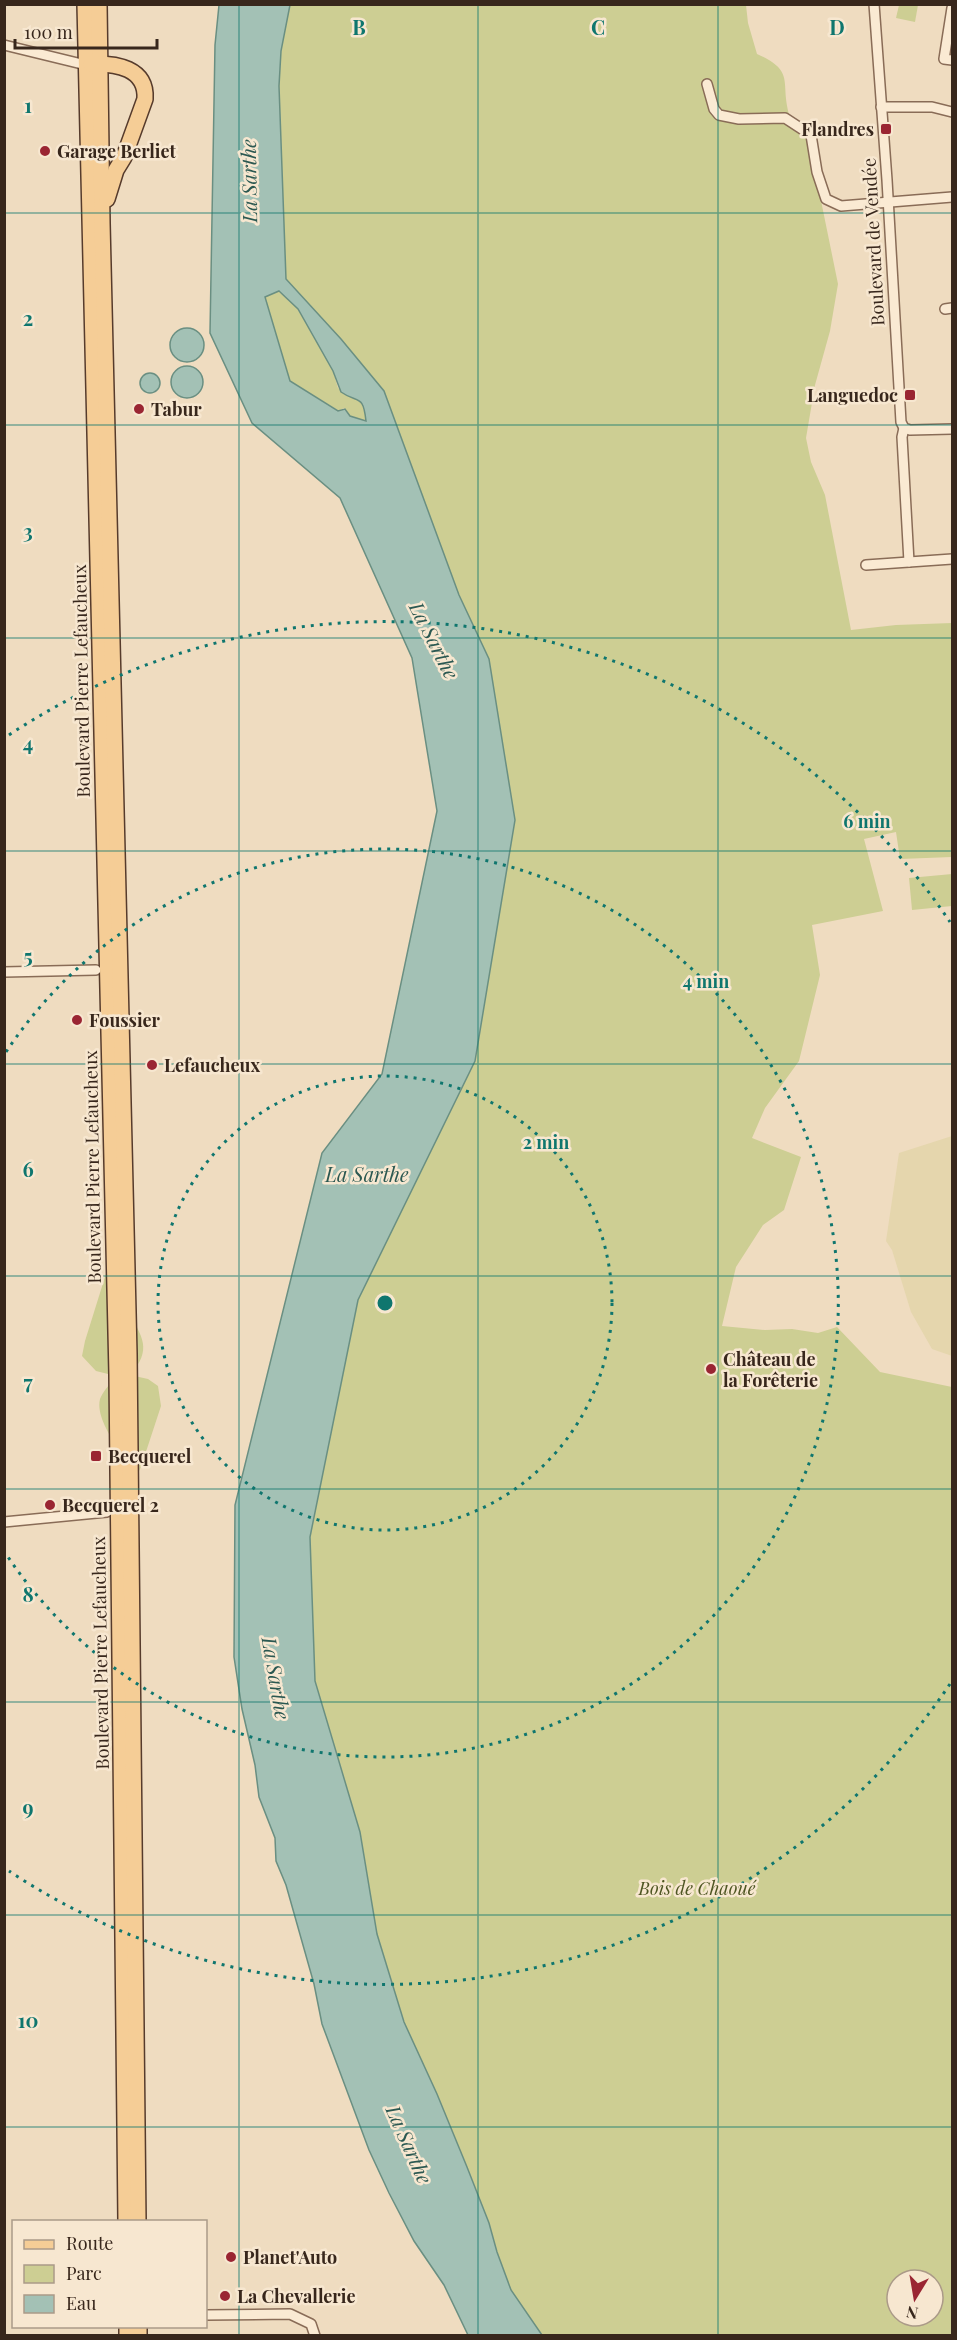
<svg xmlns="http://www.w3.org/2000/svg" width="957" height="2340" viewBox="0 0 957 2340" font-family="'Playfair Display',serif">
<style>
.farmland{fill:#e5d6ad}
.green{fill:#cdce93;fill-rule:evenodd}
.water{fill:#a3c1b5;stroke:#6a8f82;stroke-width:1.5;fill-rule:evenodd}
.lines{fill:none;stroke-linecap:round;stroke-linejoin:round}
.street-casing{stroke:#896c57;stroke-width:12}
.primary-casing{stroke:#563b2c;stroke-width:18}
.street{stroke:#faead3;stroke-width:9}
.primary{stroke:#f5cd96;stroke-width:15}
.grid{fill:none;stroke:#0f766e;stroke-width:1.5;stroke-opacity:0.55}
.ring{fill:none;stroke:#0f766e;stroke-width:3;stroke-dasharray:3 6}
.poi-dot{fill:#9a2532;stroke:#f7e7d0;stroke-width:2}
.labels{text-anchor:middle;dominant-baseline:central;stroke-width:5;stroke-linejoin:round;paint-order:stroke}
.poi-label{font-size:18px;font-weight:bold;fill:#38271c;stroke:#f7e7d0;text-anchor:start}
.street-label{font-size:18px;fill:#38271c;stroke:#f7e7d0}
.park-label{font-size:18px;font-style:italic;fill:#4e5522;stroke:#f7e7d0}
.water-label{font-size:20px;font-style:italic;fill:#2b5851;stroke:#f7e7d0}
.grid-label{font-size:20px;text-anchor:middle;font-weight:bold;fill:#0f766e;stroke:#f7e7d0;stroke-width:5;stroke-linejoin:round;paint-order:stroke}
.centre{fill:#0f766e;stroke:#f7e7d0;stroke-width:3}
.ring-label{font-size:18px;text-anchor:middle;font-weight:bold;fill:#0f766e;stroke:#f7e7d0;stroke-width:5;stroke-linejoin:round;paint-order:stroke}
</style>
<rect width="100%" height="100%" fill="#efdcc0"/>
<polygon class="farmland" points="952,1136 952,1356 932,1349 911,1312 892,1250 886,1241 899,1153"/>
<g class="green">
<path d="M290,5H746L748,23L757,54C797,72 779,82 790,117L806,127L838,284L830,331L815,385L806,438L811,462L825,495L851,630L896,625L952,623V857L900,859L896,832L864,839L883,911L812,925L820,975L799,1061L765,1108L752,1138L801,1157L784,1210L763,1225L736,1267L722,1326L765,1330L792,1329L818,1333L837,1327L880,1372L952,1387V2335H542L511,2290L497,2252L489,2223L467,2167L437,2094L404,2022L377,1934L360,1832L315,1681L310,1537L358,1300L475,1061L489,659L459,595L384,391L341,339L286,279L279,86L281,51ZM897,2280H933V2316H897Z"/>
<polygon points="899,5 918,5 915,22 896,18"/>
<polygon points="278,291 296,306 333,371 338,388 352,397 358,398 362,404 367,421 350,416 344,408 339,411 290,381 265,297"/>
<polygon points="952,874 952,906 912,910 909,878"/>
<path d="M114,1248L117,1448C110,1435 96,1415 100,1399C103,1391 111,1383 116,1376L96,1371L82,1356L85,1341Z"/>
<path d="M128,1311C142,1337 153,1349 130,1375L148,1379L158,1386L161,1406L141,1467L130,1489Z"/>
</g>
<g class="water">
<path d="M219,5H290L281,51L279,86L286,279L341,339L384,391L459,595L489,659L515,820L475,1061L358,1300L310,1537L315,1681L360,1832L377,1934L404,2022L437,2094L467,2167L489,2223L497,2252L511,2290L542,2335H468L444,2285L414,2241L389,2193L369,2150L322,2024L314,1984L286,1885L276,1861L275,1838L259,1797L255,1765L242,1709L234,1657L235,1505L322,1153L382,1074L437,811L412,658L340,498L252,423L210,333L215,45ZM279,291L298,309L333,371L341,392C358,404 363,393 366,421L350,416L345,409L338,411L290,381L265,297Z"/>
<circle cx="187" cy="345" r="17"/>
<circle cx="187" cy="382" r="16"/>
<circle cx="150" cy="383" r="10"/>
</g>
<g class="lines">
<defs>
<g id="street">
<polyline points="874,4 887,180 901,422 904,428 910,430 952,429"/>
<polyline points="952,8 944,59 952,60"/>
<polyline points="4,45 86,65"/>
<polyline points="707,84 714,109 719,115 739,119 785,118 811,135 817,172 826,199 841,206 952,197"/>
<polyline points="881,107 932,107 952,112"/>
<polyline points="945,309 952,308"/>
<polyline points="904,428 902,437 909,562"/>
<polyline points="866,565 952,559"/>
<polyline points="4,972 96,970"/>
<polyline points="4,1522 107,1512"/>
<polyline points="206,2315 290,2314 311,2324 315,2336"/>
</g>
<g id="primary">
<polyline points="85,4 117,1375 126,2222"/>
<polyline points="99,4 102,223 129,1354 138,2222"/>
<path d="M91,64C116,63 147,68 145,99L124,157L116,170L107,199"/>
<polyline points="127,2326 127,2336"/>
<polyline points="139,2326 139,2336"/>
</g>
</defs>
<use href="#street" class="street-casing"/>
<use href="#primary" class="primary-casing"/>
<use href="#street" class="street"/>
<use href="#primary" class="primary"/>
</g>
<path class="grid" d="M239,4V2336M478,4V2336M718,4V2336M4,213H952M4,425H952M4,638H952M4,851H952M4,1064H952M4,1276H952M4,1489H952M4,1702H952M4,1915H952M4,2127H952"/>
<g class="ring">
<circle cx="385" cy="1303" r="227"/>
<path d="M6 1052A454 454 0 1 1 6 1554"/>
<path d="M950 1684A681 681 0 0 1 9 1871M9 735A681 681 0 0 1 950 922"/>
</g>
<g class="poi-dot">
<rect x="880" y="123" width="12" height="12" rx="3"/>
<circle cx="45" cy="151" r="6"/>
<rect x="904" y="389" width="12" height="12" rx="3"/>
<circle cx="139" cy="409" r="6"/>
<circle cx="77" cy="1020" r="6"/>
<circle cx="152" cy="1065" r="6"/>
<circle cx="711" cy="1369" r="6"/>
<rect x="90" y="1450" width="12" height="12" rx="3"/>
<circle cx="50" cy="1505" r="6"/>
<circle cx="231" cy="2257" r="6"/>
<circle cx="225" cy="2296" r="6"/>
</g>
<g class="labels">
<g class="poi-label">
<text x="874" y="129" text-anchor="end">Flandres</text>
<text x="57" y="151">Garage Berliet</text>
<text x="898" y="395" text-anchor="end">Languedoc</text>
<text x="151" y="409">Tabur</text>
<text x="89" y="1020">Foussier</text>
<text x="164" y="1065">Lefaucheux</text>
<text x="723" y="1359">Château de<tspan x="723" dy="21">la Forêterie</tspan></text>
<text x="108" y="1456">Becquerel</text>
<text x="62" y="1505">Becquerel 2</text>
<text x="243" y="2257">Planet'Auto</text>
<text x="237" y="2296">La Chevallerie</text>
</g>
<g class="street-label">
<text transform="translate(873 242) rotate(-93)">Boulevard de Vendée</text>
<text transform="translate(81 681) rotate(-91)">Boulevard Pierre Lefaucheux</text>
<text transform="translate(92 1167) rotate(-91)">Boulevard Pierre Lefaucheux</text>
<text transform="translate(100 1653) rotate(-91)">Boulevard Pierre Lefaucheux</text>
</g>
<g class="park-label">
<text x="697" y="1888">Bois de Chaoué</text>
</g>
<g class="water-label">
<text transform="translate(248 181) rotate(-91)">La Sarthe</text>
<text transform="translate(435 640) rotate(63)">La Sarthe</text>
<text x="367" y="1173">La Sarthe</text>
<text transform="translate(277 1678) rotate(80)">La Sarthe</text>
<text transform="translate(410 2144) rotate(66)">La Sarthe</text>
</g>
</g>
<g class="grid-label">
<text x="359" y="35">B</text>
<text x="598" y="35">C</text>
<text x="837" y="35">D</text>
<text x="28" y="113">1</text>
<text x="28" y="326">2</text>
<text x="28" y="539">3</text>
<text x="28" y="751">4</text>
<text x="28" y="964">5</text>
<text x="28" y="1177">6</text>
<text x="28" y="1390">7</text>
<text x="28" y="1602">8</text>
<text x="28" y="1815">9</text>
<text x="28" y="2028">10</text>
</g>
<circle cx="385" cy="1303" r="9" class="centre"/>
<g class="ring-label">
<text x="867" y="828">6 min</text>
<text x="706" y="988">4 min</text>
<text x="546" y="1149">2 min</text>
</g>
<rect width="957" height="2340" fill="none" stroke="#38271c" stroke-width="12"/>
<rect x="12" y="2220" width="195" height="108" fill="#f7e7d0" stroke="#ab9a88" stroke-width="1.5"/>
<rect x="24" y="2240" width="30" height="9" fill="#f5cd96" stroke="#ab9a88" stroke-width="1.5"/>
<text x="66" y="2250" font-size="18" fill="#38271c">Route</text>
<rect x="24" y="2265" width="30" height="18" fill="#cdce93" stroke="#ab9a88" stroke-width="1.5"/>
<text x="66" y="2280" font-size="18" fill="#38271c">Parc</text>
<rect x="24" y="2295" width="30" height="18" fill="#a3c1b5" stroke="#ab9a88" stroke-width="1.5"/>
<text x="66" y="2310" font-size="18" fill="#38271c">Eau</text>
<g transform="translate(915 2298) rotate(191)"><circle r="28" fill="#f7e7d0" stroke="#ab9a88" stroke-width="1.5"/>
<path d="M0-4.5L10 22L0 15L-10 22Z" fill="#9a2532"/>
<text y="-9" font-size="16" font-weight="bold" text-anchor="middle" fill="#38271c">N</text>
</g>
<path d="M15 39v9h142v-9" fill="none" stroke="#38271c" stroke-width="3"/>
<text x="24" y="39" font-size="18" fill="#38271c" stroke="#f7e7d0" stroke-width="4.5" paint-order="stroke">100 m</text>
</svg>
